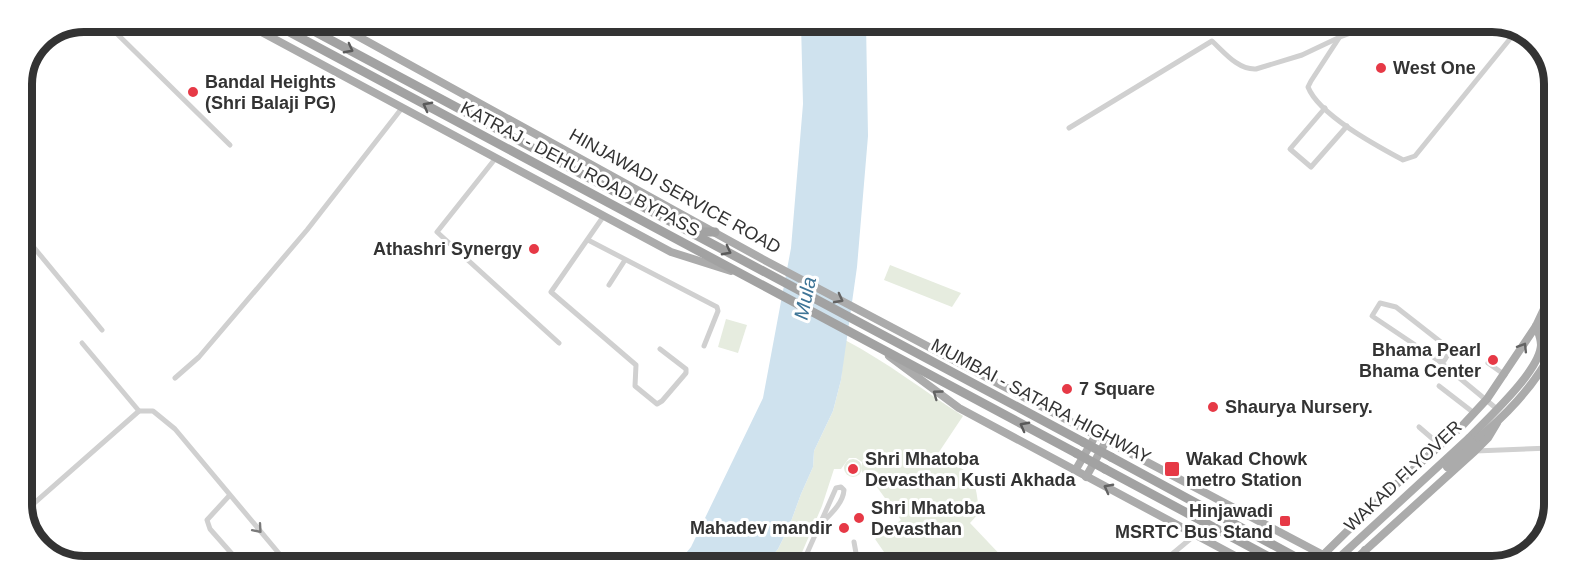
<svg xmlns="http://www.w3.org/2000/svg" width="1575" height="587" viewBox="0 0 1575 587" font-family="Helvetica,sans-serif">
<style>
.green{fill:#e6ecdf}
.water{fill:#cfe2ee}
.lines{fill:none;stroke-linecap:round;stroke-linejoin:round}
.minor{stroke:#d0d0d0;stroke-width:5}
.primary{stroke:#ababab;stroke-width:8}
.trunk{stroke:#a2a2a2;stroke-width:9}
.primary-bridge{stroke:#ababab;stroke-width:8}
.trunk-bridge{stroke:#a2a2a2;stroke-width:9}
.oneway{stroke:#5a5a5a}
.oneway2{stroke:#636363}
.oneway3{stroke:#7a7a7a}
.poi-dot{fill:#e63946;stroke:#fff;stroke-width:2}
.labels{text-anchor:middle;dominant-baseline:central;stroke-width:6;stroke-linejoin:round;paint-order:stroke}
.poi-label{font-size:18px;font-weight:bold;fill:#333;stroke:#fff;text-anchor:start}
.street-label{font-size:18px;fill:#333;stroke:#fff}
.water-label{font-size:20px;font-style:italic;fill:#3f7597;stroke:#fff}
.rim{fill:none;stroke:#333;stroke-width:8}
</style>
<rect width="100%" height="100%" fill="#fff"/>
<g class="green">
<polygon points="890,265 961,293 952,307 884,280"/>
<polygon points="726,319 747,325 738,353 718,347"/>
<path d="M845,340C887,362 924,391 963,416L935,458C972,469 976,476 979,513L970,523L1007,562L1004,565H993L983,554L961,565H884V552L875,539L901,520L874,483L862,472V462L856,458H849L841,469H834L822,506L797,564H770L773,555L778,549L789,527L801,494L813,467L814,451L833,411L841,380Z"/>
<circle cx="853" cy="468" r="9"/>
</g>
<polygon class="water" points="801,23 866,23 868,136 857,267 841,380 833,411 814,451 813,467 801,494 789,527 778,549 773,555 770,564 677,564 691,547 763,398 791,248 803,104"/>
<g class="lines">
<g class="minor">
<polyline points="104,21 230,145"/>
<path d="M1339,38L1311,81L1308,87C1319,115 1377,146 1403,160L1415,156L1518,29"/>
<polyline points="1325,108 1290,149 1311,167 1347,126"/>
<path d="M1069,128L1212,41C1224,52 1238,70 1256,69L1302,55L1340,37L1372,25L1419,27L1431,24"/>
<polyline points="495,159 437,232 559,343"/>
<polyline points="603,217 551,292 636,365 635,386 657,404 662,401 686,373 686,369 660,349"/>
<polyline points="21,238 31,244 102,330"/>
<polyline points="588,240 717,307 718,311 704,346"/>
<polyline points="1551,243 1553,243"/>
<polyline points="609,285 625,260"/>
<polygon points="1380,303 1396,307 1451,350 1444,361 1439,361 1372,316"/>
<polyline points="82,343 139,411"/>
<polyline points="1439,361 1497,409"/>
<polyline points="1488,363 1505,375"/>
<polyline points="175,378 199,357 307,230 402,108"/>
<polyline points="1439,386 1474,413"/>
<polyline points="1419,427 1441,446"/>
<polyline points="1475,451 1551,448"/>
<polyline points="229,496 207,520 210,529 240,563"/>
<polyline points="23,513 139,411 153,411 175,429 287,563"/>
<polyline points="854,542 856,553 862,564"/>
<polyline points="596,558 604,564"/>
<path d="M803,564L804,560L836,488L841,487L844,490C843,505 827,517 818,527"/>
<polyline points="971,565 980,561 984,565"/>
<polyline points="1007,565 1012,563 1015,565"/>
<polyline points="1085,565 1092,560"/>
<polyline points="1159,565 1195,535"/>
</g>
<g class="primary">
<polyline points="241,21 671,252 731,271"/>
<polyline points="332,22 768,262 1344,566"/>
<polyline points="889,356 959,408 1252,565"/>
<path d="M1469,438C1487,419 1540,371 1541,345C1541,338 1538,332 1536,326"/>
<path d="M1473,443C1505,416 1532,389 1552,352"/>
<polyline points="1075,471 1093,440"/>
<polyline points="1086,477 1106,441"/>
<polyline points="1323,555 1381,498 1462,426 1487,399 1536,326 1552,292"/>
<polyline points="1348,566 1475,451 1488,438 1497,423"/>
<polyline points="1363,566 1365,550"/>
</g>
<g class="trunk">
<polyline points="269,21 1076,453"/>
<polyline points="242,22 243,21"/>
<polyline points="297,22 1083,442"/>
<polyline points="693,232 715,232"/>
<polyline points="1111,457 1312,566"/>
<polyline points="1105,469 1284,565"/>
</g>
<g class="primary-bridge">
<polyline points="1447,467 1473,443"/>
<polyline points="1330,566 1469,438"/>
</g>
<g class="trunk-bridge">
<polyline points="1083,442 1111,457"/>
<polyline points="1076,453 1105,469"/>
</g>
</g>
<defs><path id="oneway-chevron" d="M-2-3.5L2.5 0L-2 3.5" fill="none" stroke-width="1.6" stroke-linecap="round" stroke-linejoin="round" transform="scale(1.5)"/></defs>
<g class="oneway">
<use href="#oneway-chevron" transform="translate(349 49) rotate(28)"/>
<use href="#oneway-chevron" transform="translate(427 106) rotate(-152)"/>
<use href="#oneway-chevron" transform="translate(727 251) rotate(28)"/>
<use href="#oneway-chevron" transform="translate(1024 426) rotate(-152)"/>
</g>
<g class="oneway2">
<use href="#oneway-chevron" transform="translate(839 299) rotate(28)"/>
<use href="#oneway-chevron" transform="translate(1523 347) rotate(-58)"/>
<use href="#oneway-chevron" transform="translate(937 394) rotate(-144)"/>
<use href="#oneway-chevron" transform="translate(1108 488) rotate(-152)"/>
</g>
<use class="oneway3" href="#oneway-chevron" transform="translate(258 529) rotate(49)"/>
<g class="poi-dot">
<circle cx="1381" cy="68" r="6"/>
<circle cx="193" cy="92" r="6"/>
<circle cx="534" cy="249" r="6"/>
<circle cx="1493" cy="360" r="6"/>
<circle cx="1067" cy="389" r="6"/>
<circle cx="1213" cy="407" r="6"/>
<circle cx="853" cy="469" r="6"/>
<rect x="1164" y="461" width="16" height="16" rx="3"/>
<circle cx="859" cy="518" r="6"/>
<rect x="1279" y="515" width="12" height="12" rx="3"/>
<circle cx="844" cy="528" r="6"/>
</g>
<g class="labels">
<g class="poi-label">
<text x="1393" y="68">West One</text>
<text x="205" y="82">Bandal Heights<tspan x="205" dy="21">(Shri Balaji PG)</tspan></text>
<text x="522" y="249" text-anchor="end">Athashri Synergy</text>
<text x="1481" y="350" text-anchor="end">Bhama Pearl<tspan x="1481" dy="21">Bhama Center</tspan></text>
<text x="1079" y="389">7 Square</text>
<text x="1225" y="407">Shaurya Nursery.</text>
<text x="865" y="459">Shri Mhatoba<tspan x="865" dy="21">Devasthan Kusti Akhada</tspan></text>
<text x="1186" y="459">Wakad Chowk<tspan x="1186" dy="21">metro Station</tspan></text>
<text x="871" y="508">Shri Mhatoba<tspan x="871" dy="21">Devasthan</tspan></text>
<text x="1273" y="511" text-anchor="end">Hinjawadi<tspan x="1273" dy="21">MSRTC Bus Stand</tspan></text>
<text x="832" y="528" text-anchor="end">Mahadev mandir</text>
</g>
<g class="street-label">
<text transform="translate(580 169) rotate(28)">KATRAJ - DEHU ROAD BYPASS</text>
<text transform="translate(675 191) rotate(29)">HINJAWADI SERVICE ROAD</text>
<text transform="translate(1041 401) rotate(28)">MUMBAI - SATARA HIGHWAY</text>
<text transform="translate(1403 476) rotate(-43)">WAKAD FLYOVER</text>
</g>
<g class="water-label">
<text transform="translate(805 298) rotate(-78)">Mula</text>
</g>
</g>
<path d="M0 0H1575V587H0ZM84 32H1492A52 52 0 0 1 1544 84V504A52 52 0 0 1 1492 556H84A52 52 0 0 1 32 504V84A52 52 0 0 1 84 32Z" fill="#fff" fill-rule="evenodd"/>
<path class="rim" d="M84 32H1492A52 52 0 0 1 1544 84V504A52 52 0 0 1 1492 556H84A52 52 0 0 1 32 504V84A52 52 0 0 1 84 32Z"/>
</svg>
